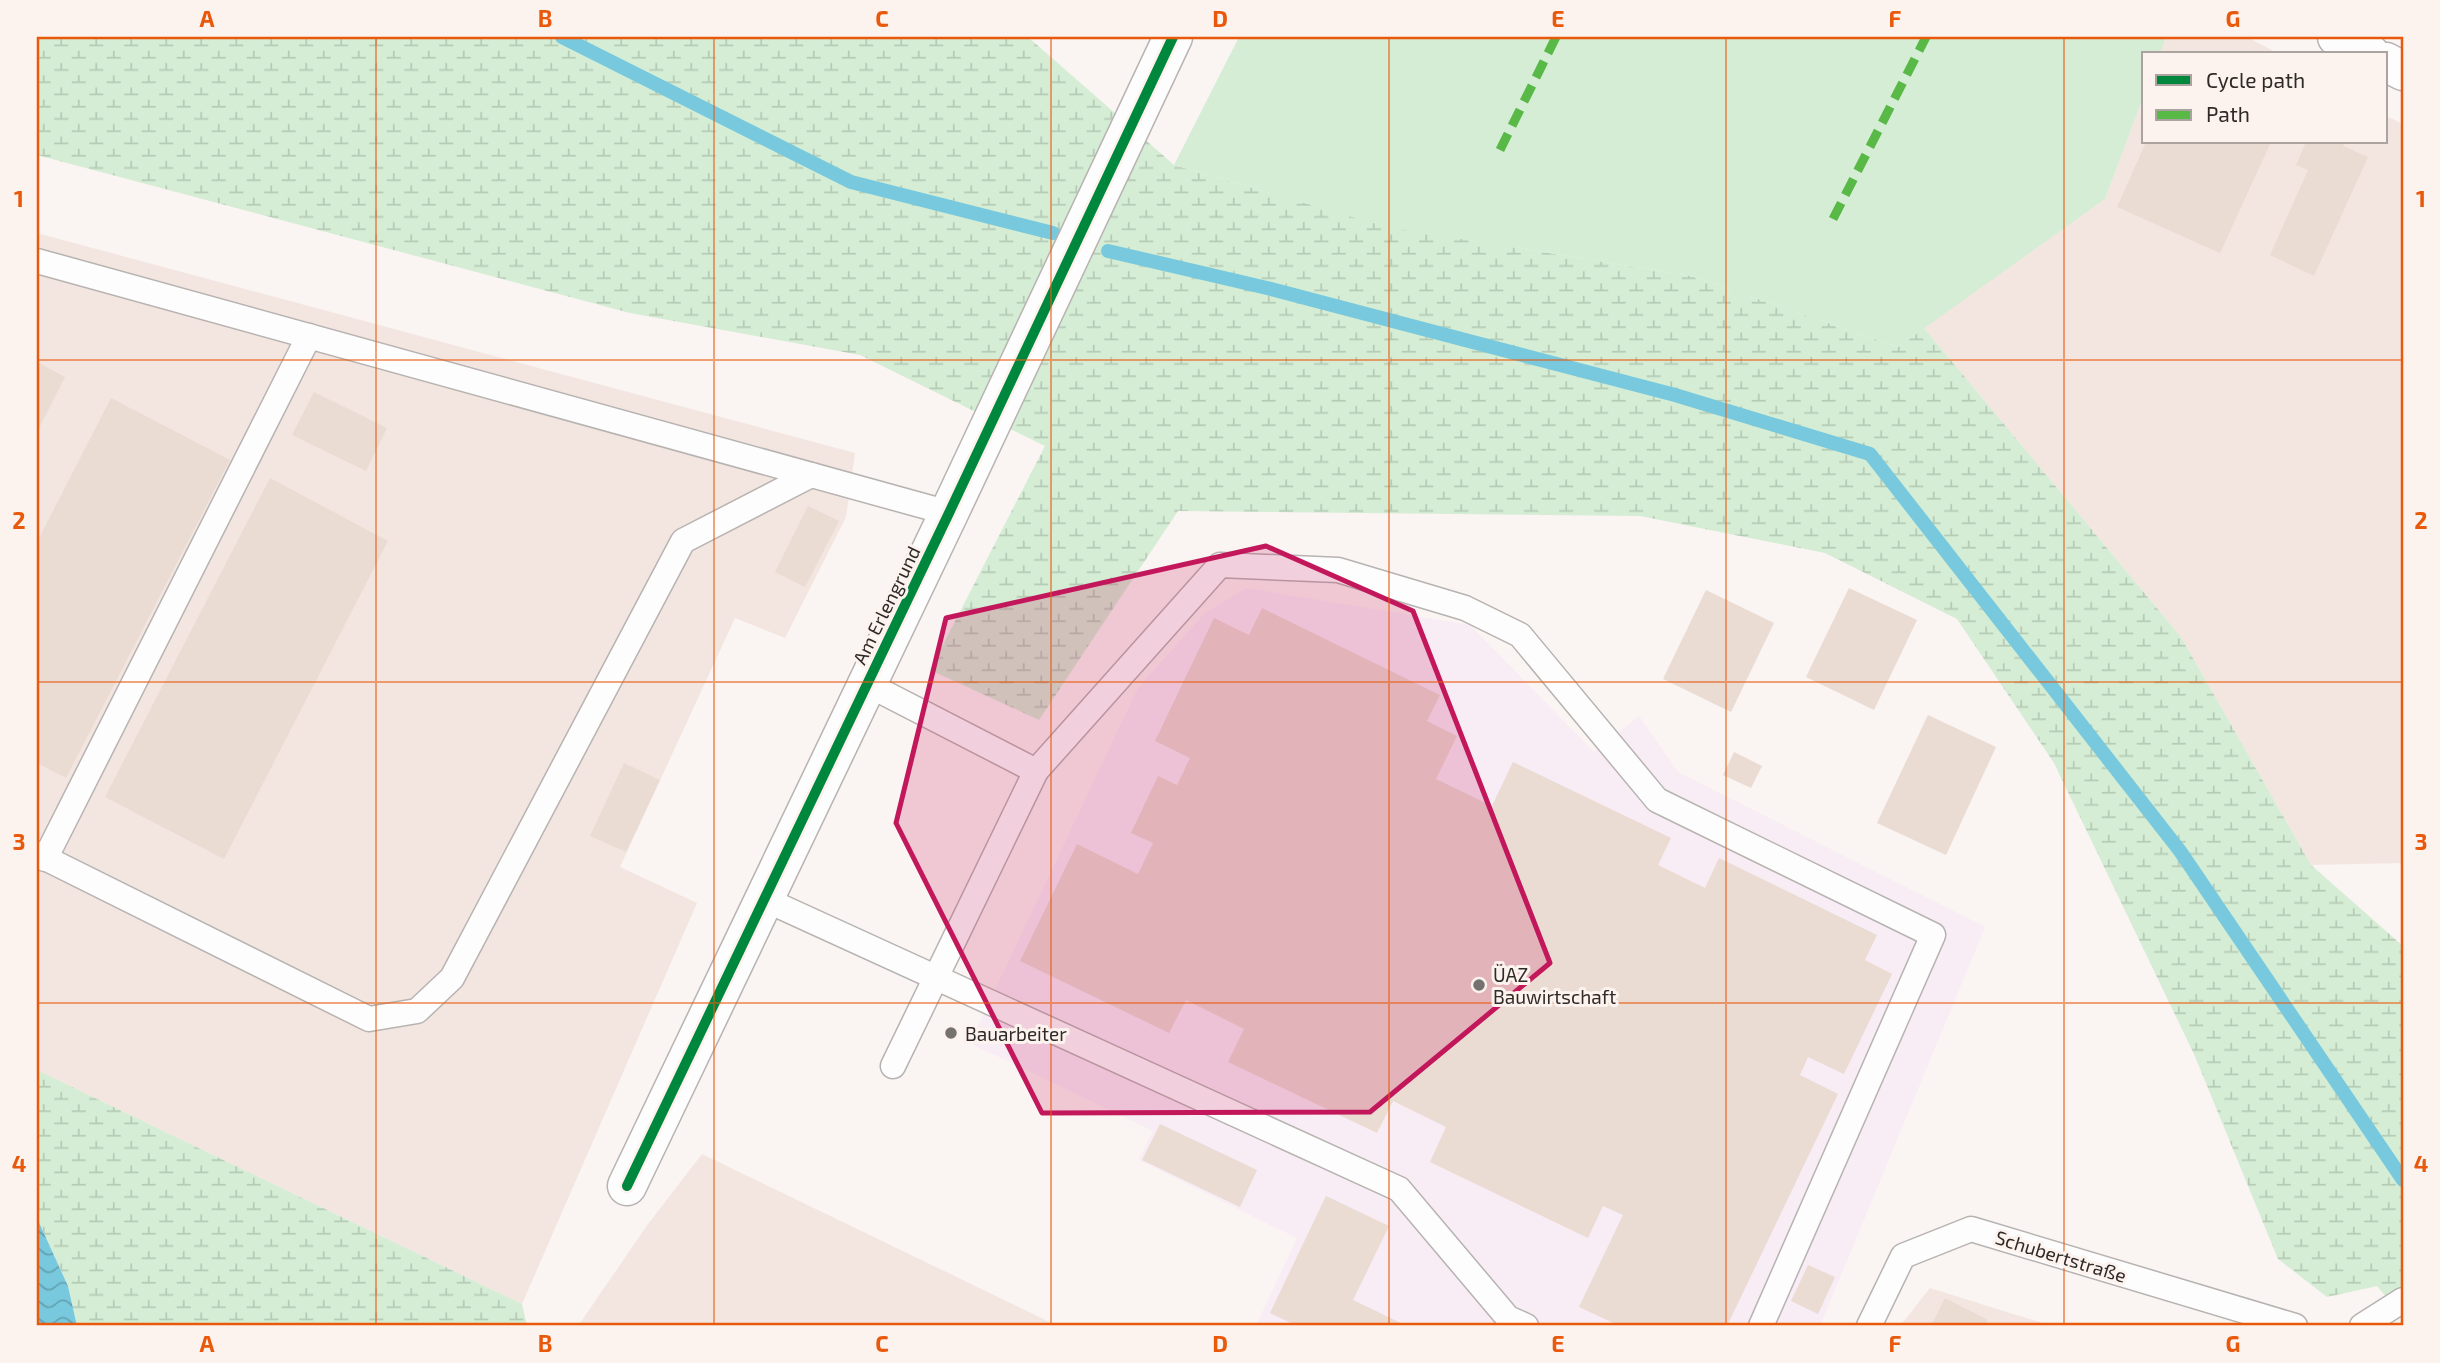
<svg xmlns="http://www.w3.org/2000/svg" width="2440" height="1363" viewBox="0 0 2440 1363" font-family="'Exo 2',sans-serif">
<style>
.built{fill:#f3e6e1}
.education{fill:#f8ecf5}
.wetland{fill:url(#wetland-marsh)}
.garden{fill:#d4edd4}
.water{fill:url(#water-waves)}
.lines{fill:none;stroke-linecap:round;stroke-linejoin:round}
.stream{stroke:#78c9de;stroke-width:14}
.building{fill:#eadbd3}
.service-casing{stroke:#b7b3b1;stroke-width:27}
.minor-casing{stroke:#b7b3b1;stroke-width:41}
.service{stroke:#fefdfd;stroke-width:24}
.minor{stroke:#fefdfd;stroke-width:38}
.quiet{stroke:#58b947;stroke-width:9;stroke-dasharray:18 9;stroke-linecap:butt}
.cycleway-casing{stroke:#fdf3ee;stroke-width:15}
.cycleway{stroke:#00873e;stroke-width:10}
.marked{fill:#c2185b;fill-opacity:0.2;stroke:#c2185b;stroke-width:5;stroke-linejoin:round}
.grid{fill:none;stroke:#e8590c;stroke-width:2;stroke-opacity:0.55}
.poi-dot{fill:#75716f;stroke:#fdf3ee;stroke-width:2.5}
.labels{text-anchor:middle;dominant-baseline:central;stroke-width:6;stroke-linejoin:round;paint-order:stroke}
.street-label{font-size:19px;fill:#2e2a28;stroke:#fdf3ee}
.poi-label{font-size:19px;fill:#2e2a28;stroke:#fdf3ee;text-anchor:start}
.neatline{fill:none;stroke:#e8590c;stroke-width:2.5}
.grid-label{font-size:23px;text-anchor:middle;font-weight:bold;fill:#e8590c}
</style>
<defs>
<pattern id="wetland-marsh" width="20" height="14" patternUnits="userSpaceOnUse" patternTransform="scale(1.75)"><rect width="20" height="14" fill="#d4edd4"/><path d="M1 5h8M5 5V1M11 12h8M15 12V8" fill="none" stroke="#b6cbb6"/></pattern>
<pattern id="water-waves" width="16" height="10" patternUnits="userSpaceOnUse" patternTransform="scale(1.75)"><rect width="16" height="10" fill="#78c9de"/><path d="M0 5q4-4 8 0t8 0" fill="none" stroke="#63a3b4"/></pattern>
</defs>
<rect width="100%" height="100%" fill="#faf4f2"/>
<g class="built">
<polygon points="2166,37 2247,37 2279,54 2160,54"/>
<polygon points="2144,95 2144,142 2386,142 2386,116 2403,124 2403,863 2311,865 2181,637 1924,328 2105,199"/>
<polygon points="37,233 855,453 846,517 785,638 735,618 620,867 697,903 522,1304 37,1070"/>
<polygon points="702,1154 1058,1326 578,1326 648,1224"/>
<polygon points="1930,1288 2052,1326 1900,1326"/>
</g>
<polygon class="education" points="1246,588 1470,625 1594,752 1639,716 1678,772 1985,927 1820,1326 1256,1326 1297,1238 1139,1160 1153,1131 970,1043 1138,688 1205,613"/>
<g class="wetland">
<polygon points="37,37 1028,37 1174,165 1388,227 1691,276 1898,347 1924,328 2181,637 2311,865 2403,946 2403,1317 2377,1286 2327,1297 2278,1259 2194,1054 2054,763 1957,619 1825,553 1640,516 1178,511 1039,720 930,670 1045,446 860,355 630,313 37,155"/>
<polygon points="37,1070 522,1304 527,1326 77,1326 68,1286 37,1218"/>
</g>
<polygon class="garden" points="1239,37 2166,37 2160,54 2144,54 2144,95 2105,199 1898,347 1691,276 1387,227 1174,165"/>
<polygon class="water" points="37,1218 68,1286 77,1326 37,1326"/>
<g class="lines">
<g class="stream">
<polyline points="562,37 851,182 1053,233"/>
<polyline points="1108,251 1267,288 1675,395 1870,454 2180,851 2403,1180"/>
</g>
</g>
<g class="building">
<polygon points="2146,142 2271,142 2220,253 2117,207"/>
<polygon points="2306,142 2345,142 2343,146 2368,157 2314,276 2270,255 2308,170 2296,165"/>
<polygon points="37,362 65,377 37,432"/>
<polygon points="314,392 387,428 366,471 292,435"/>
<polygon points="111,398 230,460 66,778 37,763 37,542"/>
<polygon points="270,478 388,541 224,859 105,797"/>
<polygon points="808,506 839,521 805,587 775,572"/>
<polygon points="1849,588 1917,620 1874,710 1806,677"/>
<polygon points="1706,590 1774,623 1731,712 1663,679"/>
<polygon points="1262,608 1440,695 1427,721 1457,736 1436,779 1492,806 1513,762 1671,838 1658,865 1705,888 1719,858 1877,935 1865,960 1892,974 1844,1074 1808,1057 1800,1075 1838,1094 1727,1326 1620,1326 1579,1307 1623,1215 1603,1206 1588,1238 1430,1162 1446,1127 1393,1101 1377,1133 1228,1062 1244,1029 1186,1000 1169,1033 1020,961 1077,844 1138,874 1153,843 1131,833 1158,776 1177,785 1190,758 1155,741 1214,618 1249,635"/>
<polygon points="1928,715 1996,747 1946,855 1877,823"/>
<polygon points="1734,752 1762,766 1751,788 1723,775"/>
<polygon points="624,763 660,780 626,852 590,836"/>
<polygon points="1160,1124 1257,1170 1240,1207 1142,1160"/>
<polygon points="1326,1196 1389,1226 1353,1300 1407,1326 1297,1326 1270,1313"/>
<polygon points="1808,1265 1835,1277 1818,1314 1791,1301"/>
<polygon points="1945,1298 1988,1320 1985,1326 1931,1326"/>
</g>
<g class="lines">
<defs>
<g id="service">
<polyline points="37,261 949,513"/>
<polyline points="867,684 1036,771 1220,565 1338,570 1465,608 1520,635 1657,800 1933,935 1761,1326"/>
<polyline points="37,854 369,1019 417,1011 452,978 683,541 811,475"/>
<polyline points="45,859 309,336"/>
<polyline points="764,899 1399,1189 1508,1318 1526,1326"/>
<polyline points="893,1066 1036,771"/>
<polyline points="1869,1326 1903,1256 1971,1229 2295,1326"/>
<polyline points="2362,1326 2403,1300"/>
</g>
<g id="minor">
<polyline points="2337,37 2370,54"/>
<polyline points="2386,62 2403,71"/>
<polyline points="627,1186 949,513 1173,37"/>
</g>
</defs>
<use href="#service" class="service-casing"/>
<use href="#minor" class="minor-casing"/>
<use href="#service" class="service"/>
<use href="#minor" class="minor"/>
<g class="quiet">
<polyline points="1500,150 1556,37"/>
<polyline points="1833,219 1926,37"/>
</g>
<defs>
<polyline id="cycleway" points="627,1186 949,513 1173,37"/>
</defs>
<use href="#cycleway" class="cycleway-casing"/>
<use href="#cycleway" class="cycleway"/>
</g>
<path class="marked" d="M1266,546L1413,611L1550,963L1370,1112L1042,1113L896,823L946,618Z"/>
<path class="grid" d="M376,37V1326M714,37V1326M1051,37V1326M1389,37V1326M1726,37V1326M2064,37V1326M37,360H2403M37,682H2403M37,1003H2403"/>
<g class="poi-dot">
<circle cx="1479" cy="985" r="7"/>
<circle cx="951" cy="1033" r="7"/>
</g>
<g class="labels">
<g class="street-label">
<text transform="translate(886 605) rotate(-64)">Am Erlengrund</text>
<text transform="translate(2061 1256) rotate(17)">Schubertstraße</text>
</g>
<g class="poi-label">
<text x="1493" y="974">ÜAZ<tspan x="1493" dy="22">Bauwirtschaft</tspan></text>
<text x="965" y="1033">Bauarbeiter</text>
</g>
</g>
<rect width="2440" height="1363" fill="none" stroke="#fdf3ee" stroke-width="77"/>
<rect x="2142" y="52" width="245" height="91" fill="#fdf3ee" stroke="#aaa39f" stroke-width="2"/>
<rect x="2156" y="75" width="35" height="10" fill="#00873e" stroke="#aaa39f" stroke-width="2"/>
<text x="2206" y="88" font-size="21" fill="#2e2a28">Cycle path</text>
<rect x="2156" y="110" width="35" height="10" fill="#58b947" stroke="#aaa39f" stroke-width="2"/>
<text x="2206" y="122" font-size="21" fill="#2e2a28">Path</text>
<rect x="38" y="38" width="2364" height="1286" class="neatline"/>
<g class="grid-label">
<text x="207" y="27">A</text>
<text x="545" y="27">B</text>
<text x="882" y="27">C</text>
<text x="1220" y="27">D</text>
<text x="1558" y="27">E</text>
<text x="1895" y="27">F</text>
<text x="2233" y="27">G</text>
<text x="19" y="207">1</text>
<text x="2421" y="207">1</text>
<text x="19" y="529">2</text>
<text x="2421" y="529">2</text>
<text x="19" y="850">3</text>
<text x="2421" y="850">3</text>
<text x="19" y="1172">4</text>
<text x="2421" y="1172">4</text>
<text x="207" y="1352">A</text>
<text x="545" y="1352">B</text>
<text x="882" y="1352">C</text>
<text x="1220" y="1352">D</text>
<text x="1558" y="1352">E</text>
<text x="1895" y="1352">F</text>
<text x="2233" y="1352">G</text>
</g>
</svg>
